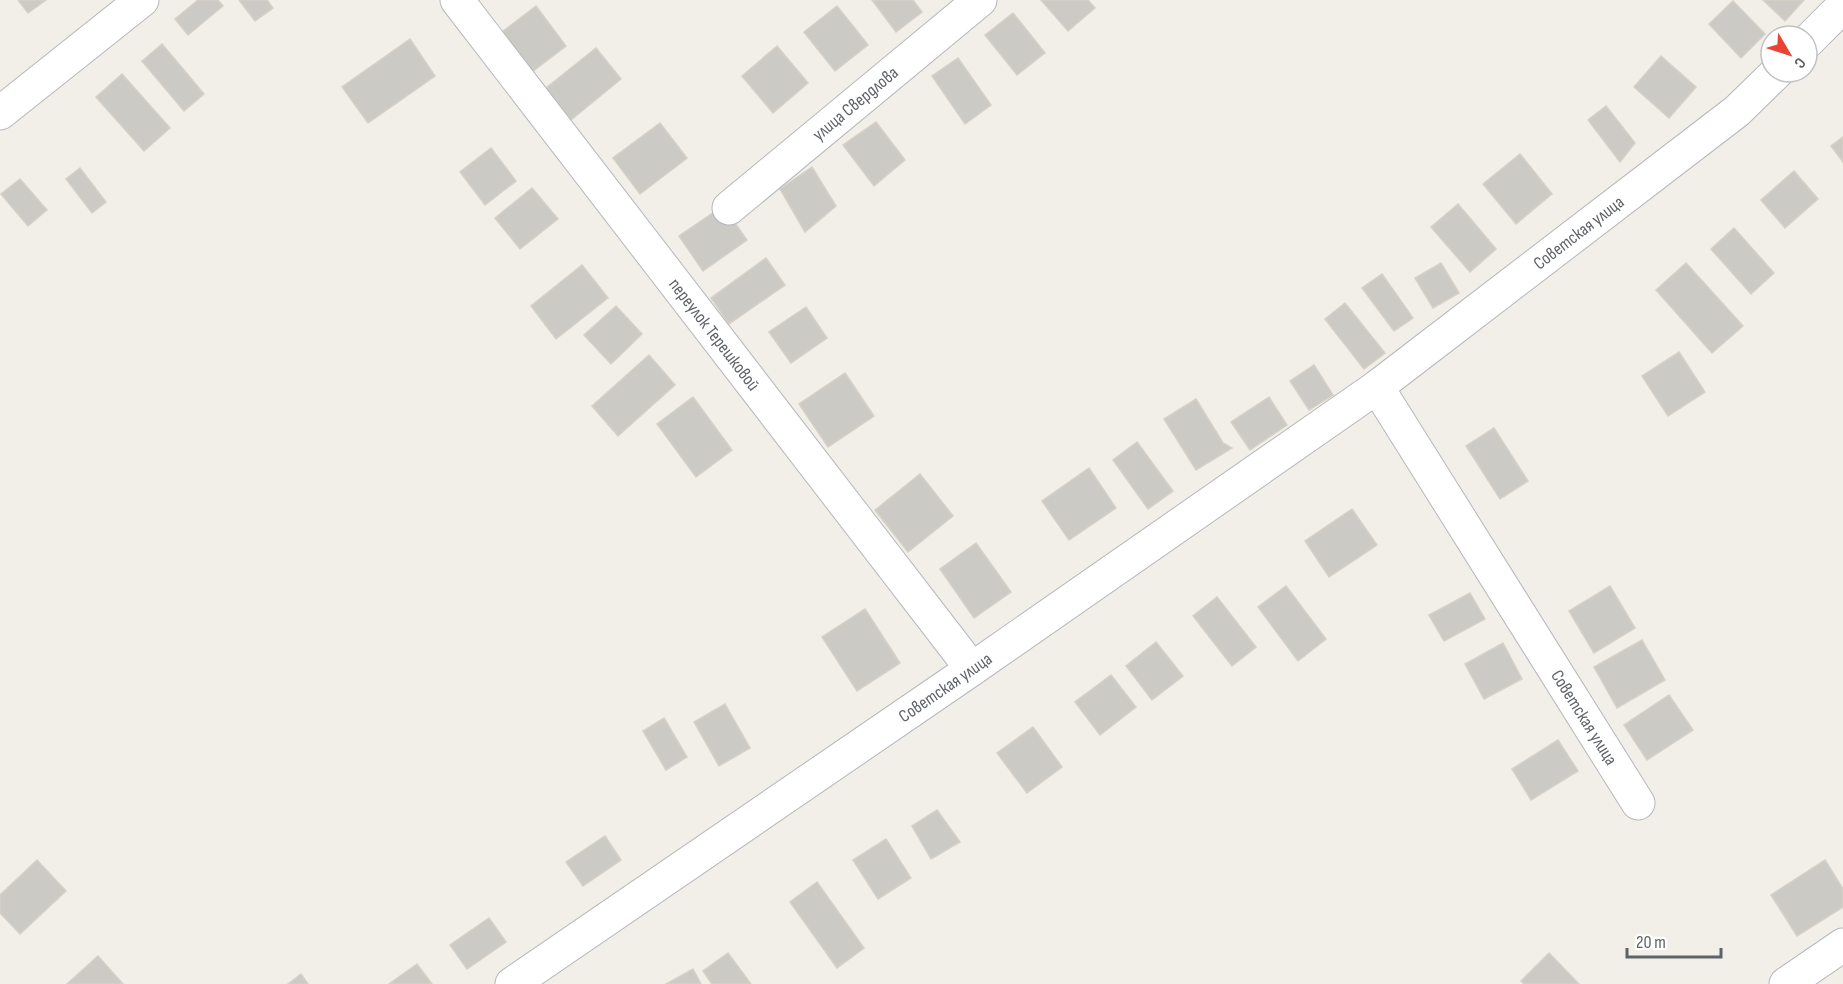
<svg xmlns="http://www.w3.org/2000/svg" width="1843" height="984" viewBox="0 0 1843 984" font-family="'Sofia Sans Condensed',sans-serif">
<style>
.building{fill:#cccac5;stroke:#d6d1c6;stroke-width:1.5}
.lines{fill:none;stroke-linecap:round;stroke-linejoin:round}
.minor-casing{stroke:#b5b8bc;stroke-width:35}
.minor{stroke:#fff;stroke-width:33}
.labels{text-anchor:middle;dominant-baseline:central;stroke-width:6;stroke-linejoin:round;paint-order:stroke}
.street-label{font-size:18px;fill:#5f6368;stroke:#fff}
</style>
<rect width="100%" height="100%" fill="#f1efe8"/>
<g class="building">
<polygon points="18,0 46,0 28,13"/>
<polygon points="198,0 218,0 223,6 188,35 175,19"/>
<polygon points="239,0 267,0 273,8 255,21"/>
<polygon points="872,0 913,0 922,12 896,32"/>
<polygon points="1041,0 1088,0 1095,8 1068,31"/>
<polygon points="1763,0 1804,0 1785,21"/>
<polygon points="1733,1 1765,34 1741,58 1709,24"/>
<polygon points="536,6 566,46 528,75 498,35"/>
<polygon points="837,6 868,45 835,71 804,32"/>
<polygon points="1013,13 1045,53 1017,75 985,35"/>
<polygon points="410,39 435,76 368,123 342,87"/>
<polygon points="162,44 204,94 184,111 142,61"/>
<polygon points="777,46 808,83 773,113 742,76"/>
<polygon points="596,48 621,79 571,120 546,88"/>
<polygon points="1661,56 1696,87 1669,118 1634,87"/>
<polygon points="958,58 991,105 965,124 932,76"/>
<polygon points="122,74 170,128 144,151 96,97"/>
<polygon points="1606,106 1635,143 1620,162 1588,120"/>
<polygon points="876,122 905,160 874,186 843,145"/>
<polygon points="660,123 687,158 640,194 613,158"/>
<polygon points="1843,137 1843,162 1831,146"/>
<polygon points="491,148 516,181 485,205 460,172"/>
<polygon points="1520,154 1552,194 1516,224 1483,184"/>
<polygon points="812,167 836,206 805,232 780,189"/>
<polygon points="80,168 106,202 92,213 66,179"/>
<polygon points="1794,171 1818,199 1785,228 1761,200"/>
<polygon points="20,179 47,210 28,226 1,194"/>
<polygon points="532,188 558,219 520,249 495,218"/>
<polygon points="1458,204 1496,249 1470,272 1431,227"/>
<polygon points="723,206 747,240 703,271 679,236"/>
<polygon points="1734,228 1774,273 1751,294 1711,249"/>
<polygon points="766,258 785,285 729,324 711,298"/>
<polygon points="1441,263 1459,293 1433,308 1415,278"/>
<polygon points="1686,263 1743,326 1712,353 1656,290"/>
<polygon points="582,265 608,298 556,339 531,306"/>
<polygon points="1382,274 1413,318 1394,331 1362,288"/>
<polygon points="1345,303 1385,353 1364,369 1325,319"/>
<polygon points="616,306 642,334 611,364 584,335"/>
<polygon points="806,307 827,338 791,363 769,332"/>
<polygon points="1679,352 1705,392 1668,416 1642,376"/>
<polygon points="649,355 675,385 618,436 592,406"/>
<polygon points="1314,365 1333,395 1309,410 1290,381"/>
<polygon points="845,373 874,416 828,447 799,404"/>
<polygon points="693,397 732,450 696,477 657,424"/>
<polygon points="1269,397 1287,425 1250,450 1231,422"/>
<polygon points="1196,399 1223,443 1232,448 1196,470 1164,419"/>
<polygon points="1494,428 1528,481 1500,499 1466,446"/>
<polygon points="1137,442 1173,491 1148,509 1113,460"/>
<polygon points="1089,468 1116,508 1069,540 1042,501"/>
<polygon points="920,474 953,516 908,552 875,510"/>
<polygon points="1352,509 1377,545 1329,577 1305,541"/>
<polygon points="976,543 1011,592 974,618 940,569"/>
<polygon points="1286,586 1326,639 1298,661 1258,607"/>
<polygon points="1610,586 1635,628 1594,653 1569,611"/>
<polygon points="1470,593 1485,619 1444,641 1429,615"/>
<polygon points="1217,597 1256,647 1232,666 1193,616"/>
<polygon points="865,609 900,663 857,691 822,637"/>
<polygon points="1642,640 1665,680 1617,708 1594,667"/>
<polygon points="1156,642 1183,676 1152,700 1126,666"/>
<polygon points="1503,643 1522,679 1484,699 1465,664"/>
<polygon points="1111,675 1136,707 1100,735 1075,702"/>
<polygon points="1669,695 1693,730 1647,760 1624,725"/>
<polygon points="725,704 750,748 719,766 694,722"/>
<polygon points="664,718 687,757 666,770 643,731"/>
<polygon points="1033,727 1062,767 1027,793 997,753"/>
<polygon points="1558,740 1578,771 1531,800 1512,769"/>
<polygon points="937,810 960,842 931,859 912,826"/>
<polygon points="605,836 621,860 583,886 566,862"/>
<polygon points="886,839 911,878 878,899 853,860"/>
<polygon points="37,860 66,891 20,934 0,913 0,895"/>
<polygon points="1825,860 1843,889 1843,907 1797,936 1771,895"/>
<polygon points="817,882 864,948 837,968 790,902"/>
<polygon points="489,918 506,942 467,969 450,945"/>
<polygon points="728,953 751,984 712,984 703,971"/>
<polygon points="1549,953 1579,984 1524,984 1521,981"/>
<polygon points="98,956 123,984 67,984"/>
<polygon points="417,964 432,984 389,984"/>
<polygon points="693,969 701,984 666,984"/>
<polygon points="301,974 308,984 288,984"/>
</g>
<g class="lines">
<defs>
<g id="minor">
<path id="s1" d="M457,0L972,669"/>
<polyline points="1807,42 1843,6"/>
<polyline points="0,113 142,0"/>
<path id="s2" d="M729,208L980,0"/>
<path id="s3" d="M1377,387L1638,803"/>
<path id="s4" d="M512,984L972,669L1377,387L1737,111L1777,72"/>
<polyline points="1786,984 1843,945"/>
</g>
</defs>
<use href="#minor" class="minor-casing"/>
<use href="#minor" class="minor"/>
</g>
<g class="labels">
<g class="street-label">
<text stroke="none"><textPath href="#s2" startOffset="164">улица Свердлова</textPath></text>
<text stroke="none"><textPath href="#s4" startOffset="1305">Советская улица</textPath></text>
<text stroke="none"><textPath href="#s1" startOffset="422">переулок Терешковой</textPath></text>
<text stroke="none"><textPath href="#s4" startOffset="525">Советская улица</textPath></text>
<text stroke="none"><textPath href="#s3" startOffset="390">Советская улица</textPath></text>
</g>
</g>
<g transform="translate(1789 54) rotate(129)"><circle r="28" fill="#ffffff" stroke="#bfc1c3" stroke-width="1.5"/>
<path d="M0-4.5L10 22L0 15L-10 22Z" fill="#ea4335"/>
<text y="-9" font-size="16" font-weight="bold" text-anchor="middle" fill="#5f6368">С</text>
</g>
<path d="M1627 948v9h94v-9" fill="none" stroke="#5f6368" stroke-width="3"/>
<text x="1636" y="948" font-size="18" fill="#5f6368" stroke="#ffffff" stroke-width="4.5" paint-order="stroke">20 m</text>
</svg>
